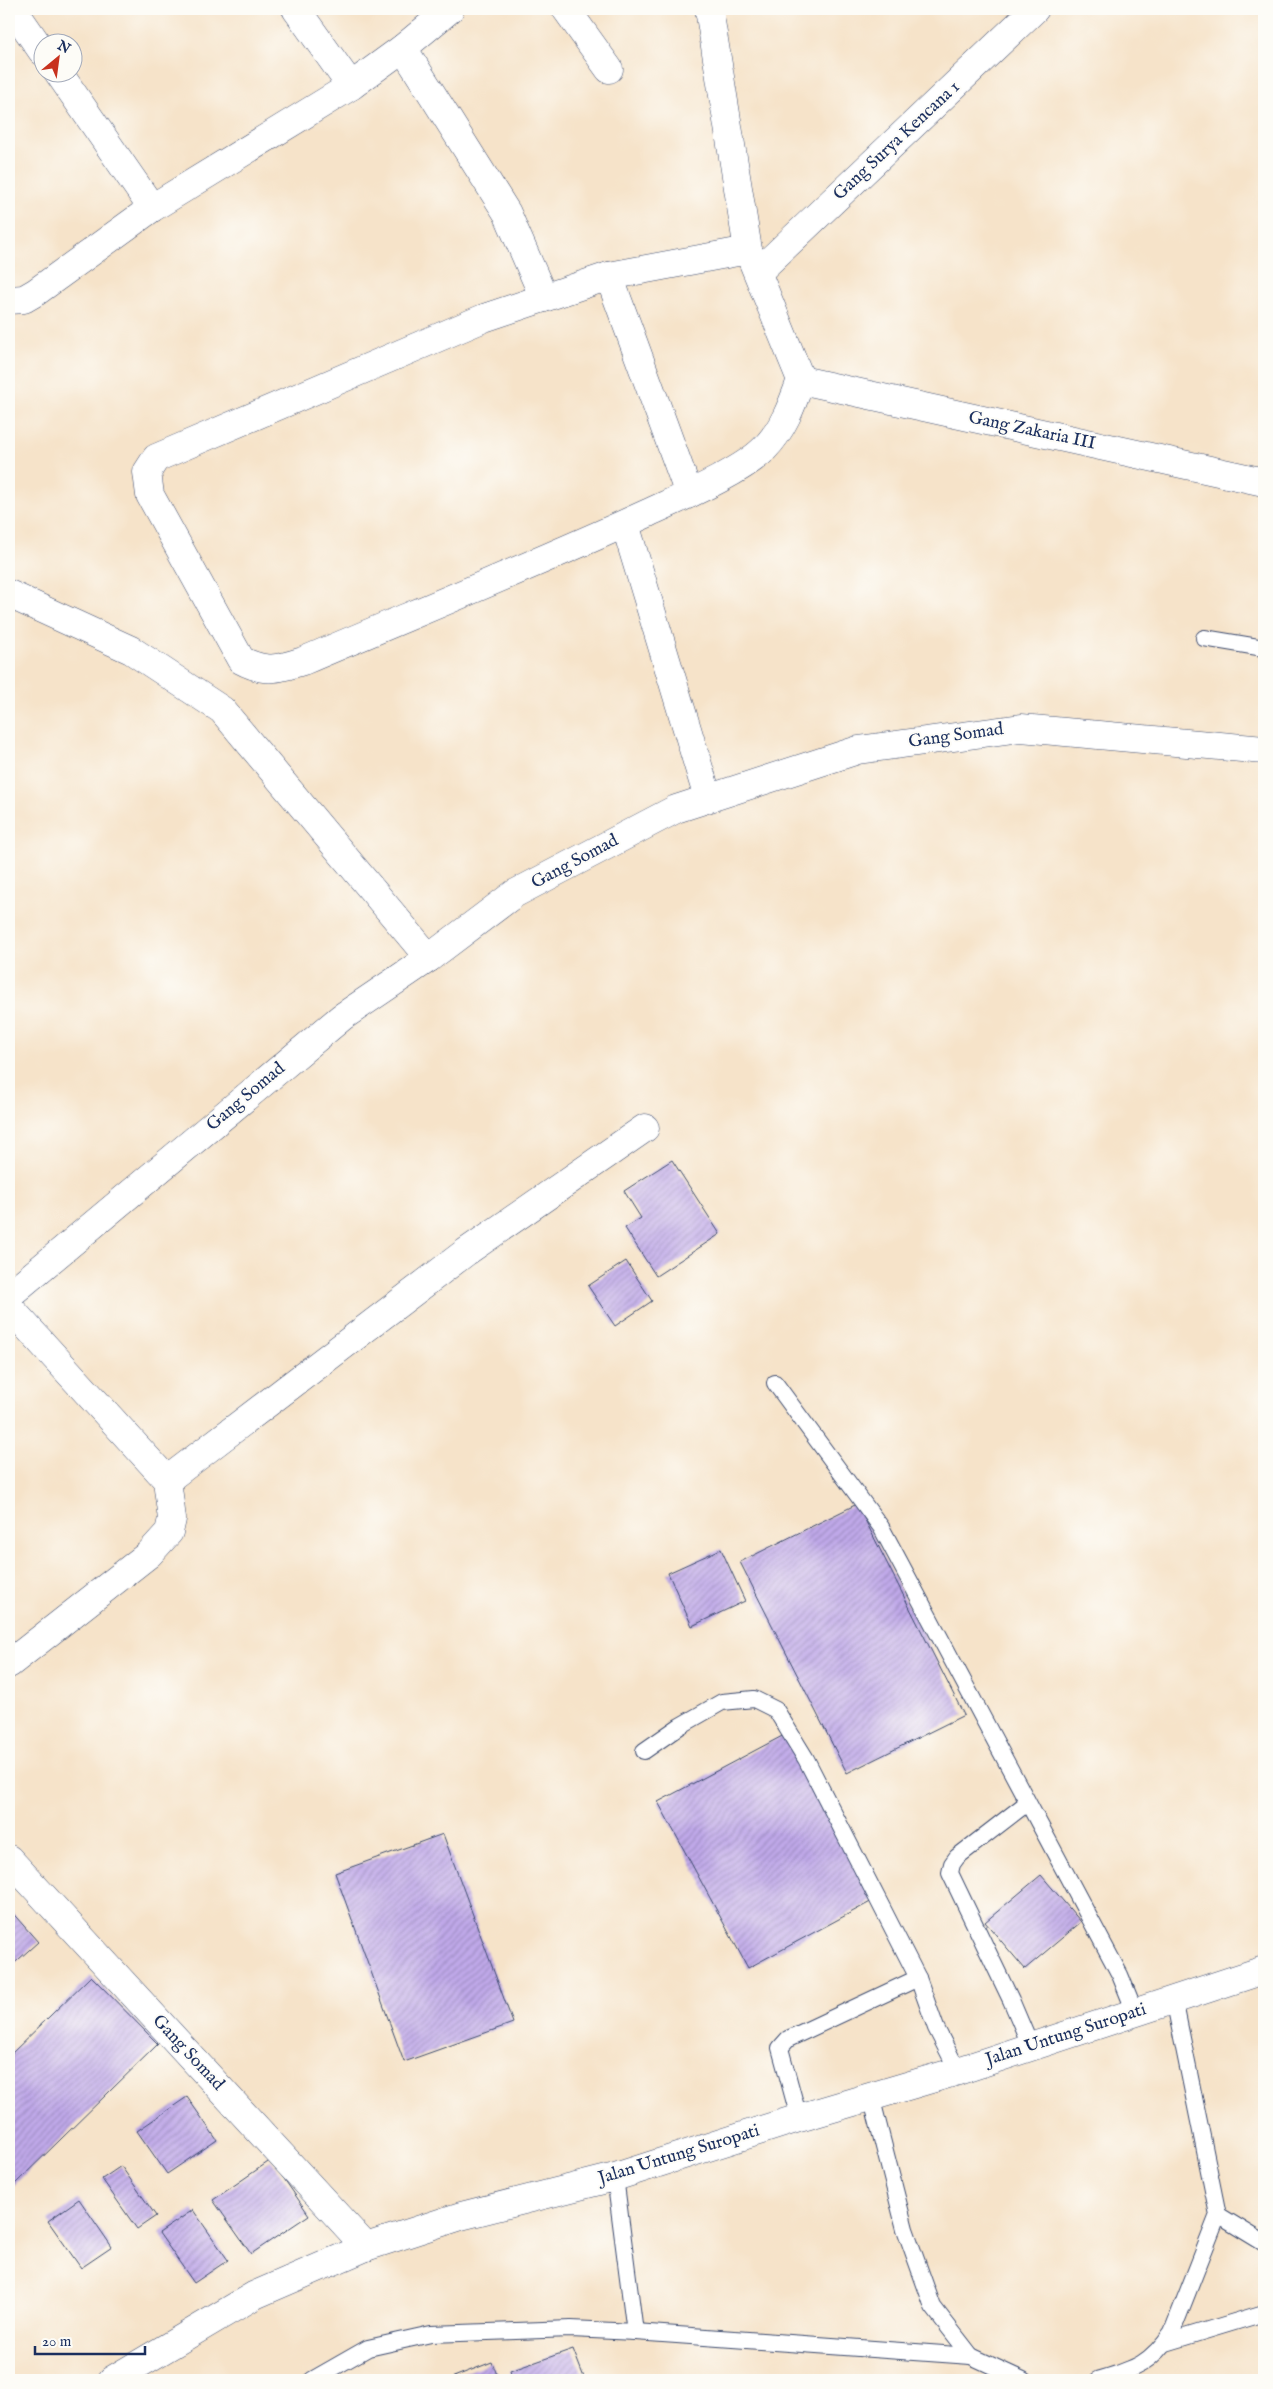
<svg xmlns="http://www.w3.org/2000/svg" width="1273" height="2389" viewBox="0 0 1273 2389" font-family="'IM FELL English',serif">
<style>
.building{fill:url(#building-hatch)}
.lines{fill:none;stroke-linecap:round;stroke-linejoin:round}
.lane-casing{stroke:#3c4a6e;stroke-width:18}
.street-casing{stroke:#3c4a6e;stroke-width:29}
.secondary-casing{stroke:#3c4a6e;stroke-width:29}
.lane{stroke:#fff;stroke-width:16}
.street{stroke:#fff;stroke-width:28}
.secondary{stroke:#fff;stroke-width:28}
.labels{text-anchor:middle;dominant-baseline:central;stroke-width:4;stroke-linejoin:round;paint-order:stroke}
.street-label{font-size:18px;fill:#1b2f5e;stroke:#fdfcf7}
</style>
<defs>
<pattern id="building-hatch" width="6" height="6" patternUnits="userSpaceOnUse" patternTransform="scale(1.25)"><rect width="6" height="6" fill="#c0a9e9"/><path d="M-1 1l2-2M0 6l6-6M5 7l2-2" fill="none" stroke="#9b8ac0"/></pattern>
</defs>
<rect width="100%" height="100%" fill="#fdfcf7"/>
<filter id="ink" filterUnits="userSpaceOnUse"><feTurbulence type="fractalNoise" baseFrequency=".02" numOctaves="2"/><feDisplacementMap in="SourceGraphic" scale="10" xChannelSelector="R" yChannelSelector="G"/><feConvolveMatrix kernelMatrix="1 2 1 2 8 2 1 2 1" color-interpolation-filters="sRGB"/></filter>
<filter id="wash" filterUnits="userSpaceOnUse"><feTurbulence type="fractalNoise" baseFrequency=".0096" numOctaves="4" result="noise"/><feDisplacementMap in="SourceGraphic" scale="20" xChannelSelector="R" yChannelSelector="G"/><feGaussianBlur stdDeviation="1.12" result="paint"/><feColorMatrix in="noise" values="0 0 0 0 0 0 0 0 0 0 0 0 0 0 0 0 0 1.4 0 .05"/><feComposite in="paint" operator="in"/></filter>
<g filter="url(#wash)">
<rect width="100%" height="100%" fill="#f6e3c9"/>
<g id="blocks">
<g class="building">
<polygon points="672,1160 720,1234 656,1276 625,1228 641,1218 624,1191"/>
<polygon points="626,1261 652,1301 615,1326 588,1286"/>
<polygon points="857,1504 964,1715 847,1773 740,1562"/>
<polygon points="721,1549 745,1601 692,1626 668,1573"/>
<polygon points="786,1734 876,1899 748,1968 658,1802"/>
<polygon points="443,1834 513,2023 404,2062 335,1873"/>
<polygon points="1041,1875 1081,1922 1025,1969 985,1922"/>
<polygon points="9,1909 38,1942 9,1968"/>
<polygon points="91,1976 158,2044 13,2186 9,2182 9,2056"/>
<polygon points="187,2097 217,2140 167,2174 137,2131"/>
<polygon points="271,2160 309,2215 251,2254 213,2200"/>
<polygon points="121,2166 156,2216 137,2229 102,2179"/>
<polygon points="79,2199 112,2247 81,2268 48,2221"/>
<polygon points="193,2210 228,2260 194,2283 159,2233"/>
<polygon points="573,2349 585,2380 513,2380 510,2371"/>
<polygon points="492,2362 499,2380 446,2380"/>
</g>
</g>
</g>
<g filter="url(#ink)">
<use href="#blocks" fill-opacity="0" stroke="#3c4a6e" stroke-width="1"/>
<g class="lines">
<defs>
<g id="lane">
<polyline points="1204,638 1264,648"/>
<polyline points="775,1383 881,1527 1120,1975 1135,2012"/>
<polyline points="644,1751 680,1726 722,1702 754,1699 776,1710 806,1759 918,1978 936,2028 958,2071"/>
<polyline points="1027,1803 957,1857 952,1864 950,1873 1011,2000 1031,2047"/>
<polyline points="871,2096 905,2229 933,2307 971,2356"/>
<polyline points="799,2118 780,2048 788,2039 918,1978"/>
<polyline points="1218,2215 1264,2243"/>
<polyline points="635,2332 971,2356 1023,2380"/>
<polyline points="1165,2343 1264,2313"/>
<polyline points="312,2380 368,2348 431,2334 571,2329 635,2332 615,2177"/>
<path d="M1098,2380C1134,2369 1150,2365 1172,2332L1218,2215L1174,1999"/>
</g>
<g id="street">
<polyline points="13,9 42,51"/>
<polyline points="296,9 351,86"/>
<polyline points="566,9 609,69"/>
<path d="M709,9L748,250L801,380C792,405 783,430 764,449C740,473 680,498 648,513C534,565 418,612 303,661C278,669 265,673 241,660L150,495L147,472L156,458L484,318L609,276L748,250"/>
<polyline points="403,48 507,213 544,298"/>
<polyline points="58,72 152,208"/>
<polyline points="758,272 1035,9"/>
<polyline points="609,276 689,494"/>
<polyline points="9,300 24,299 36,292 152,208 351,86 403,48 450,9"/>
<polyline points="801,380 1264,482"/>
<polyline points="625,524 708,798"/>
<polyline points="9,594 131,650 222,710 429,958"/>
<polyline points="9,1295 342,1017 429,958 514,894 676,809 858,750 1021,728 1264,750"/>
<polyline points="9,1307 167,1480 172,1519 169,1532 149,1554 9,1664"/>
<polyline points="167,1480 466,1252 645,1128"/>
<polyline points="9,1859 366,2247"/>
</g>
<polyline id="secondary" points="112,2380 255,2295 366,2247 461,2216 615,2177 799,2118 958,2071 1264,1970"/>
</defs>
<use href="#lane" class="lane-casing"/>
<use href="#street" class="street-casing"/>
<use href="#secondary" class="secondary-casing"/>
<use href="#lane" class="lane"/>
<use href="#street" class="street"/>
<use href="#secondary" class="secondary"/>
</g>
</g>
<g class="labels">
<g class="street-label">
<text transform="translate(897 141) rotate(-43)">Gang Surya Kencana 1</text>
<text transform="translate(1032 431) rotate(12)">Gang Zakaria III</text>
<text transform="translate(956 736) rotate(-8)">Gang Somad</text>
<text transform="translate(575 862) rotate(-28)">Gang Somad</text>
<text transform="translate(246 1097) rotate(-40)">Gang Somad</text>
<text transform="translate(1066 2035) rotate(-18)">Jalan Untung Suropati</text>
<text transform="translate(188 2053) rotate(47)">Gang Somad</text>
<text transform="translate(679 2155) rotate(-17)">Jalan Untung Suropati</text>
</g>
</g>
<rect width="1273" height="2389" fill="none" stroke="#fdfcf7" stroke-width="30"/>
<g transform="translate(58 58) rotate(29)"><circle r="24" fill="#fdfcf7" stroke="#a3aaba"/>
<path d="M0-4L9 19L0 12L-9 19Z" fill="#c8321e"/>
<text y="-8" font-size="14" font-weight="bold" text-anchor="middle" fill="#1b2f5e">N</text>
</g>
<path d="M35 2346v8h110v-8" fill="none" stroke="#1b2f5e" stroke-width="2.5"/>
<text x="42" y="2346" font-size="15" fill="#1b2f5e" stroke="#fdfcf7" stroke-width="4" paint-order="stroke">20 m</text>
</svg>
